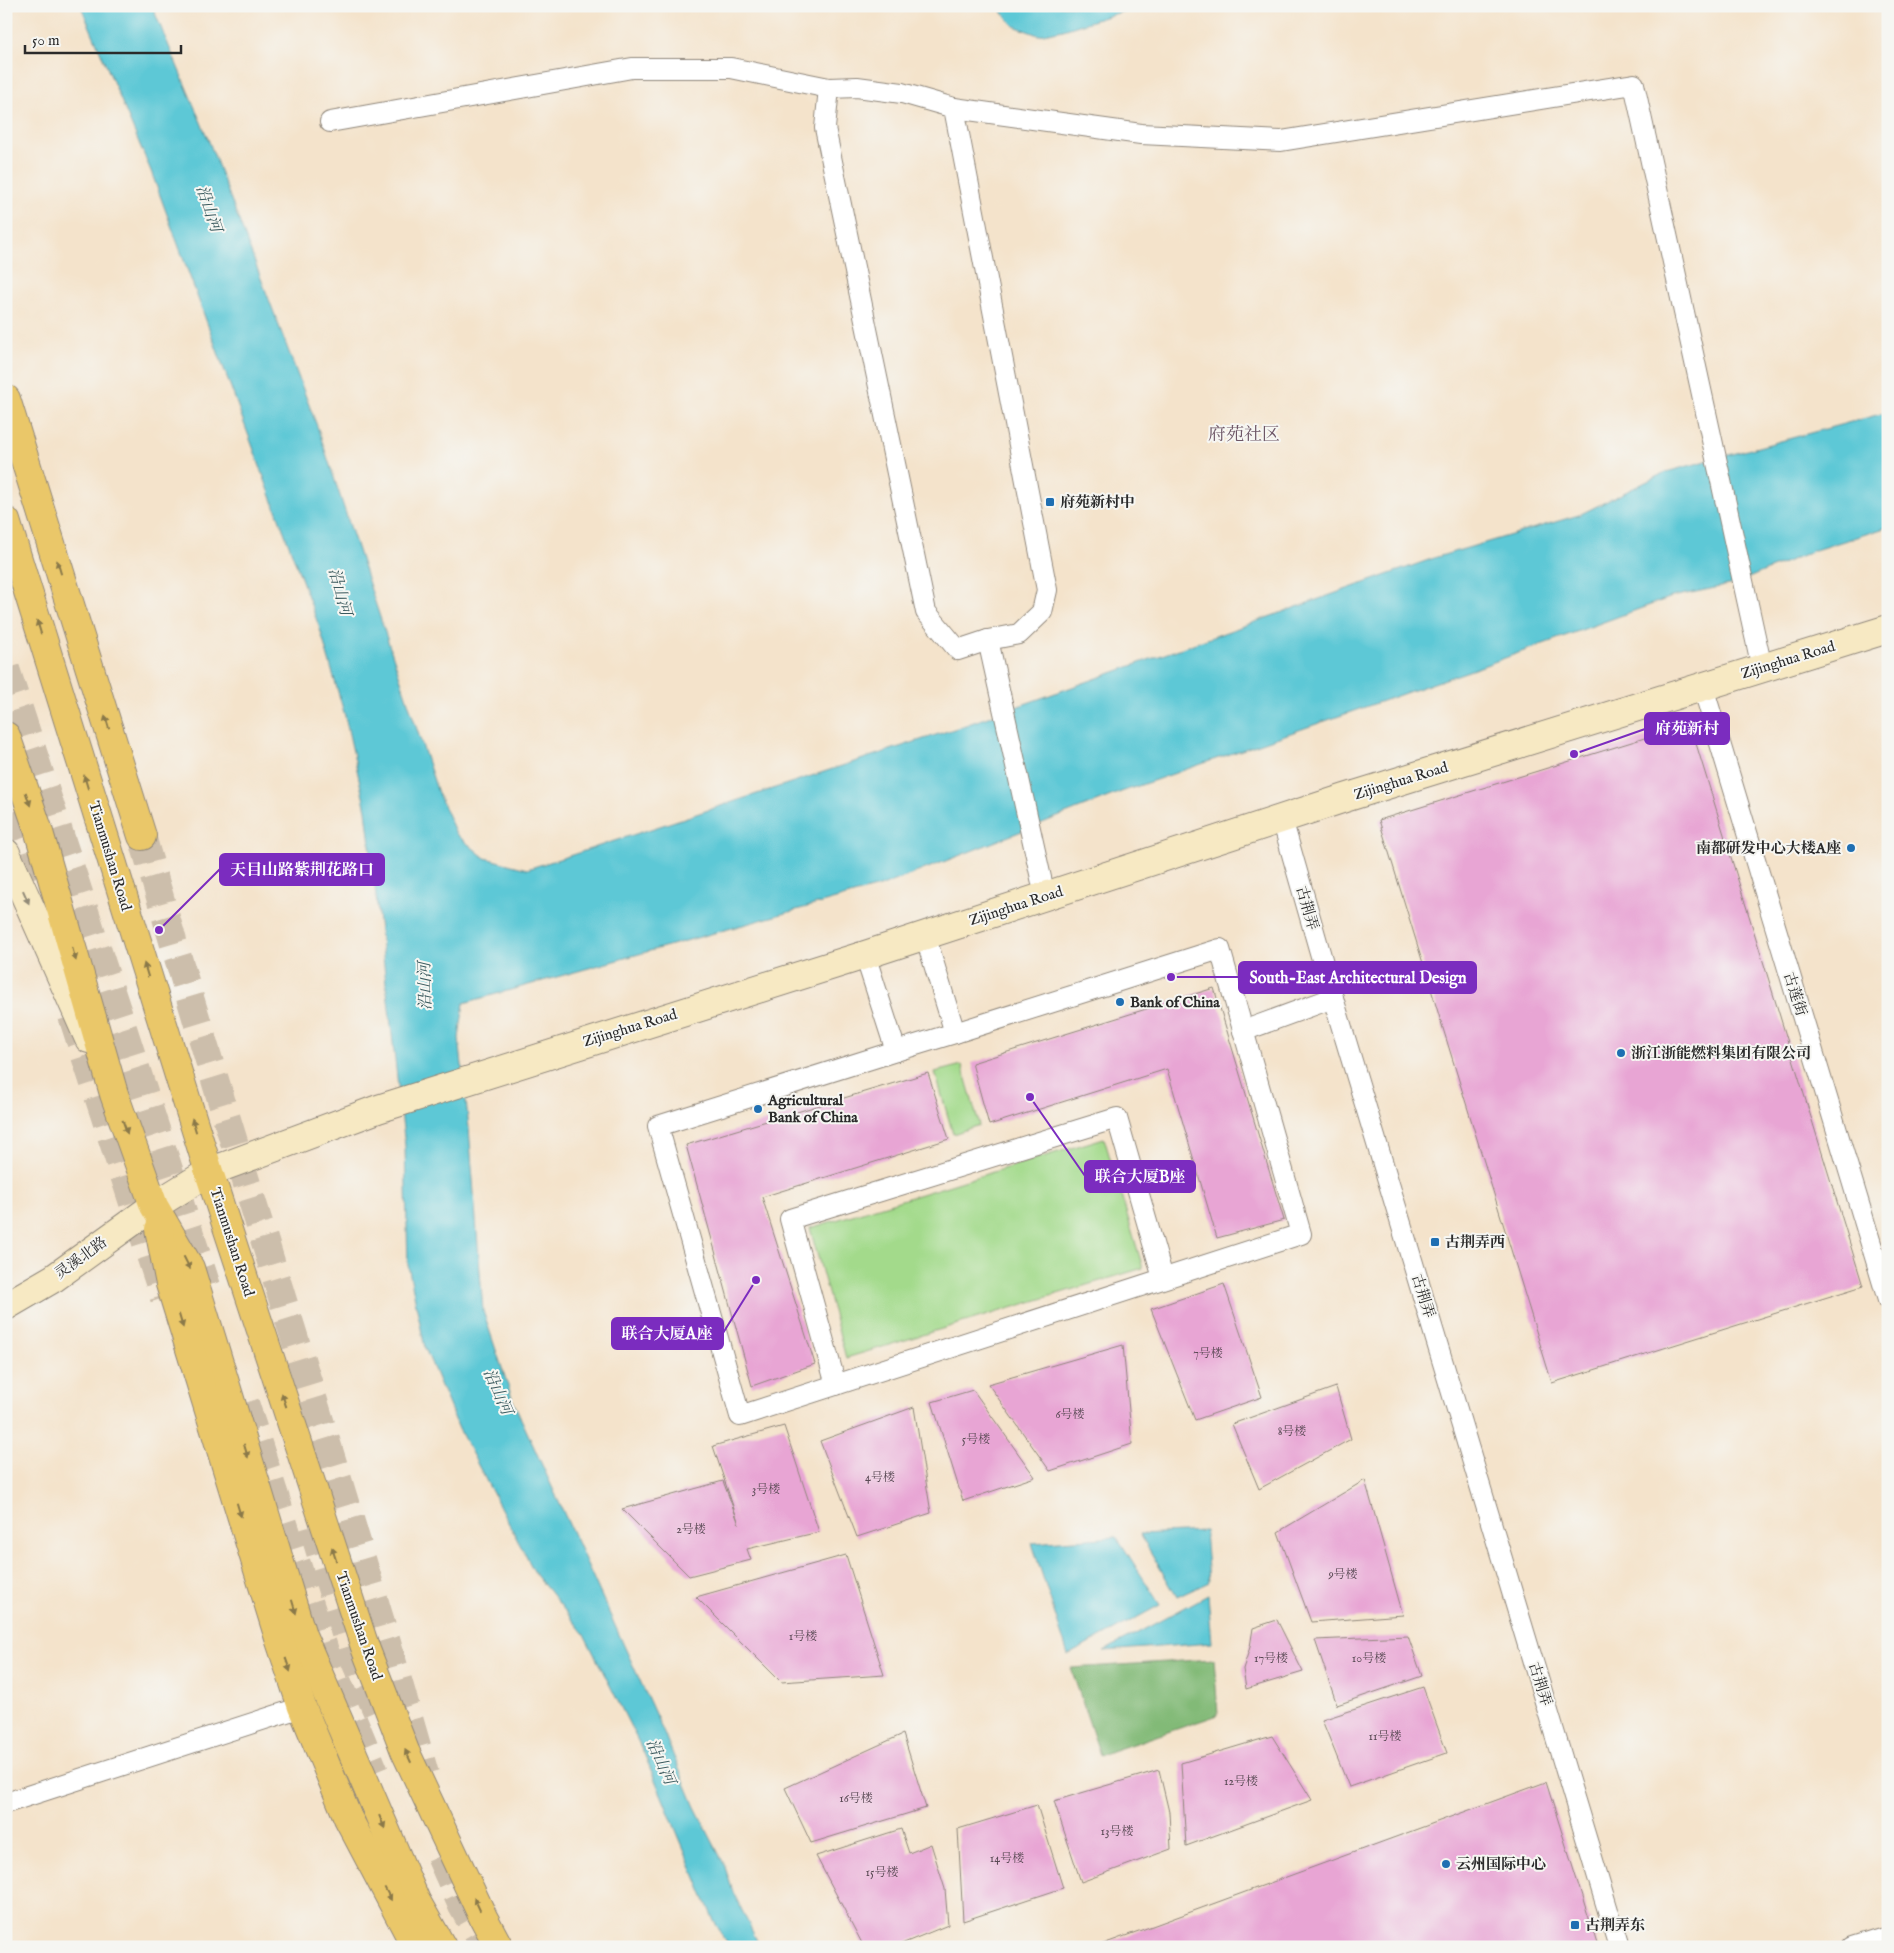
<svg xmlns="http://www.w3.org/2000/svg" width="1894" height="1953" viewBox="0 0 1894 1953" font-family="'IM FELL English','Noto Serif SC',serif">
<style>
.green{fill:#a3da8b;stroke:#67825b}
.forest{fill:#82ba77;stroke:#567251}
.water{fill:#5dc8d6;stroke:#447a80}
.building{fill:#e8a5d4}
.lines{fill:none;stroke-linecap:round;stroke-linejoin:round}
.highway-tunnel{stroke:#ccbeab;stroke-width:28;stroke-dasharray:28 14;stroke-linecap:butt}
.street-casing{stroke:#90877b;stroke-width:22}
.secondary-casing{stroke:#90877b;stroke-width:30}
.primary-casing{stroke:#90877b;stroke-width:30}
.highway-casing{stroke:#90877b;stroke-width:30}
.street{stroke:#fff;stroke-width:20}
.secondary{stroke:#f7e9c3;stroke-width:28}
.primary{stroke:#eac769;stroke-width:28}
.highway{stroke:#eac769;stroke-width:28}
.oneway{fill:#8a794a}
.oneway2{fill:#918a77}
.poi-dot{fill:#1f6fb2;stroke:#f6f6f2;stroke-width:2}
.labels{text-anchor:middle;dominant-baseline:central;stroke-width:4;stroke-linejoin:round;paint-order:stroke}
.number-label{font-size:12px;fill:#5a4a55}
.poi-label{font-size:15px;font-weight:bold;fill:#2b2b2b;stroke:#f6f6f2;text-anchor:start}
.street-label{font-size:15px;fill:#2b2b2b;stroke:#f6f6f2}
.water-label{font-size:16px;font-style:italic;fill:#3a5a5e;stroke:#f6f6f2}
.quarter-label{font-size:18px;fill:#6d5666;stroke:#f6f6f2}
.leader{fill:none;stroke:#7b2cbf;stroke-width:2}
.callout-dot{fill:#7b2cbf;stroke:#f6f6f2;stroke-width:2}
.callout{fill:#7b2cbf;stroke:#7b2cbf;stroke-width:2}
.callout-label{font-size:16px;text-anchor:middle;font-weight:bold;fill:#fff}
</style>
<rect width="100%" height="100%" fill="#f6f6f2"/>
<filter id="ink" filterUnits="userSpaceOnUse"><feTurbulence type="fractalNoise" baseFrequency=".02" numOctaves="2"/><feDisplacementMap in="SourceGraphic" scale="10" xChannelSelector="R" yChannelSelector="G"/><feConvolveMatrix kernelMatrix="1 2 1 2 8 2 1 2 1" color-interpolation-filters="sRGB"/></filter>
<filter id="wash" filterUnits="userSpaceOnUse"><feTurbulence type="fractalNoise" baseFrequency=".0096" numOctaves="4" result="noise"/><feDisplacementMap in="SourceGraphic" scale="20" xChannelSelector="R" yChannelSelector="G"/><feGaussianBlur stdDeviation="1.12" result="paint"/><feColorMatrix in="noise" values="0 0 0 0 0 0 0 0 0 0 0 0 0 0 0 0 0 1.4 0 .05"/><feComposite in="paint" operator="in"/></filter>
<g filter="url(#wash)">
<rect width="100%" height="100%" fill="#f4e3cb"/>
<g class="green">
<polygon points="962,1065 979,1125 953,1134 935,1072"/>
<polygon points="1104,1138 1143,1268 846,1358 810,1228"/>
</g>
<polygon class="forest" points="1214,1659 1218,1715 1100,1755 1071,1668"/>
<g class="water">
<polygon points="81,6 152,6 208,139 317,426 438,793 456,834 485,858 527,869 575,854 960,727 1437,557 1579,515 1666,472 1888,412 1888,527 1815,550 1734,584 1672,597 1480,667 1121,792 882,886 464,1003 459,1038 469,1128 483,1311 513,1401 666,1738 695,1807 724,1864 733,1892 760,1947 730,1947 714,1921 643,1751 584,1634 536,1575 459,1429 425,1348 408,1265 405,1146 366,810 345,716 320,629 151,171"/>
<polygon points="997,6 1140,6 1063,30 1038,35 1014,26"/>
<polygon points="1205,1531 1209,1582 1177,1597 1140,1534"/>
<polygon points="1117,1537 1160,1605 1068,1655 1032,1543"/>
<polygon points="1208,1595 1212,1643 1104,1651"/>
</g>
<g id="blocks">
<g class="building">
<polygon points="1690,724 1863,1286 1552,1383 1379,820"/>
<polygon points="1214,988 1284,1220 1217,1238 1167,1069 989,1125 972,1063"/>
<polygon points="928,1073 949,1139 762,1197 815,1364 752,1386 686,1145"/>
<polygon points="1224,1284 1262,1397 1195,1420 1151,1309"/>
<polygon points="1123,1345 1132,1444 1050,1471 988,1384"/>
<polygon points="1336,1387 1351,1439 1259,1489 1232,1424"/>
<polygon points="973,1390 1035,1477 963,1501 932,1402"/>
<polygon points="914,1407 931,1513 857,1537 820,1441"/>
<polygon points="784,1426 819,1532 747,1549 751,1560 689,1576 622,1509 723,1481 739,1524 713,1446"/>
<polygon points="1365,1480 1403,1615 1311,1622 1278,1532"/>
<polygon points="846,1555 884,1675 781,1682 696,1597"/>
<polygon points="1277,1620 1303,1672 1246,1689 1243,1669 1250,1647 1253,1628"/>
<polygon points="1408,1636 1422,1676 1337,1705 1315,1640"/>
<polygon points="1423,1687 1447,1753 1349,1787 1322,1720"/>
<polygon points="903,1734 926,1808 811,1843 785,1788"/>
<polygon points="1272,1736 1312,1800 1186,1846 1181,1763"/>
<polygon points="1159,1770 1169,1812 1171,1849 1081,1882 1054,1801"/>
<polygon points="1546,1782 1598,1947 1095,1947"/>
<polygon points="1037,1805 1063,1888 963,1921 958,1829"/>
<polygon points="901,1829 909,1853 931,1844 945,1889 948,1925 894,1947 864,1947 816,1856"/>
</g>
</g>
</g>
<g filter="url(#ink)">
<use href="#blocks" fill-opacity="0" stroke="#90877b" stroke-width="1"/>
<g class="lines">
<g class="highway-tunnel">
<polyline points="6,669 207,1286"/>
<polyline points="6,814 27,880"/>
<path d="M142,836C233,1149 336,1460 425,1774"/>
<polyline points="72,1016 164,1298"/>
<polyline points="245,1403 325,1651 375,1772"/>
<polyline points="312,1526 350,1650 378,1714"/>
<polyline points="308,1682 327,1729 346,1763"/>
<polyline points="440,1856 462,1906 483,1943"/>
</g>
<defs>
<g id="street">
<polygon points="857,87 902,93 954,108 1047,590 1042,612 1019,634 988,640 958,650 926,612 825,128 829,88"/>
<polyline points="954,108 1141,134 1281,141 1634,84 1762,668"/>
<polyline points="330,122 632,68 731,68 829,88"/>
<polyline points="988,640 1045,896"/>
<polyline points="1703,687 1888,1300"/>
<polyline points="1282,819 1333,998 1619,1947"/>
<polyline points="865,955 896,1051 658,1126 740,1416 1301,1234 1220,949 955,1033 925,935"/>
<polyline points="1243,1031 1333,998"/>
<polyline points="896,1051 955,1033"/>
<polyline points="836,1385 790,1219 1117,1118 1163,1278"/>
<polyline points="6,1803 302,1707"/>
<polyline points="1853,1947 1888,1936"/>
</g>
<g id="secondary">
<polyline points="6,853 89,1039"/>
<polyline points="6,1306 54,1278 154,1206 209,1172 378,1109 865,955 1345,798 1888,629"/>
</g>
<g id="primary">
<polyline points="6,521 209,1172 366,1650 405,1751 483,1917 499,1947"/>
<polyline points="6,736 38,829 114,1094 154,1206 190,1268 302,1635 416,1901 442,1947"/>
<polyline points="159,1229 170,1284 279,1638 302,1707 348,1818 416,1947"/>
</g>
<polyline id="highway" points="6,399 142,836"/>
</defs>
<use href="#street" class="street-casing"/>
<use href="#secondary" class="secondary-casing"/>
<use href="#primary" class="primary-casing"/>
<use href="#highway" class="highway-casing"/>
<use href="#street" class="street"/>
<use href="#secondary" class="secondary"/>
<use href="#primary" class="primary"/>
<use href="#highway" class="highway"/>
</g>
<defs><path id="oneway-solid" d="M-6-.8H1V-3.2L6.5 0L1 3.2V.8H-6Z" transform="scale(1.25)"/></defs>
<g class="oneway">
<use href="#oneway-solid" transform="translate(59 567) rotate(-107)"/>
<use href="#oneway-solid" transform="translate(39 627) rotate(-107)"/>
<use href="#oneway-solid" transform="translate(107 722) rotate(-107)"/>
<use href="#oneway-solid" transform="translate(86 782) rotate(-107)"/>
<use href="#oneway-solid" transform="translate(28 799) rotate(71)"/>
<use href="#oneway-solid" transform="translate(74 954) rotate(74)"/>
<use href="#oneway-solid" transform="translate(146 970) rotate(-107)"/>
<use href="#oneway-solid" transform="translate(194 1125) rotate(-107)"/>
<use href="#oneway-solid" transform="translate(125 1127) rotate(70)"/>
<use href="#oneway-solid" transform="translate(187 1263) rotate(63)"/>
<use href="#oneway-solid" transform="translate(181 1321) rotate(73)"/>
<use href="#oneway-solid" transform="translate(284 1400) rotate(-108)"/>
<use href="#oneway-solid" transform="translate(246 1451) rotate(73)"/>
<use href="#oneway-solid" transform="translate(239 1510) rotate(73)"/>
<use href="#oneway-solid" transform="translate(334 1554) rotate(-108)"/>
<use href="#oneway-solid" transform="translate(294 1607) rotate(73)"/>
<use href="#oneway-solid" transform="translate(288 1665) rotate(71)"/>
<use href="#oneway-solid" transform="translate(408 1756) rotate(-115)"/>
<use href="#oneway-solid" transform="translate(382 1822) rotate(67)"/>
<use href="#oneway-solid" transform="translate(388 1894) rotate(62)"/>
<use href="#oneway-solid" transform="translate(477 1904) rotate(-115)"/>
</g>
<use class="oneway2" href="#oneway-solid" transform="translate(26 897) rotate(66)"/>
</g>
<g class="poi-dot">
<rect x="1045" y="497" width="10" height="10" rx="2.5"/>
<circle cx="1851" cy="848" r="5"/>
<circle cx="1120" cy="1002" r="5"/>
<circle cx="1621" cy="1053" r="5"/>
<circle cx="758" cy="1109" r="5"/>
<rect x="1430" y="1237" width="10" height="10" rx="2.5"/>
<circle cx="1446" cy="1864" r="5"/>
<rect x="1570" y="1920" width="10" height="10" rx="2.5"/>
</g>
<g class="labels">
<g class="number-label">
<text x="1208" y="1353">7号楼</text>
<text x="1070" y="1414">6号楼</text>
<text x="1292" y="1431">8号楼</text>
<text x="976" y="1439">5号楼</text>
<text x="880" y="1477">4号楼</text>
<text x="766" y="1489">3号楼</text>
<text x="691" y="1529">2号楼</text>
<text x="1343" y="1574">9号楼</text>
<text x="803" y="1636">1号楼</text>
<text x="1271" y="1658">17号楼</text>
<text x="1369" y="1658">10号楼</text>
<text x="1385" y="1736">11号楼</text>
<text x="1241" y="1781">12号楼</text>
<text x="856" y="1798">16号楼</text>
<text x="1117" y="1831">13号楼</text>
<text x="1007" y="1858">14号楼</text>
<text x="882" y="1872">15号楼</text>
</g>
<g class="poi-label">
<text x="1060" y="502">府苑新村中</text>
<text x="1841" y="848" text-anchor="end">南都研发中心大楼A座</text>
<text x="1130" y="1002">Bank of China</text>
<text x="1631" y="1053">浙江浙能燃料集团有限公司</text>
<text x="768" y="1100">Agricultural<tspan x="768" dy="17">Bank of China</tspan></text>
<text x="1445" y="1242">古荆弄西</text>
<text x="1456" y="1864">云州国际中心</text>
<text x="1585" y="1925">古荆弄东</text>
</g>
<g class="street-label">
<text transform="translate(1788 660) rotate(-17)">Zijinghua Road</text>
<text transform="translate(1401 781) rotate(-17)">Zijinghua Road</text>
<text transform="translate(110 856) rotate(73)">Tianmushan Road</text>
<text transform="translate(1016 906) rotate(-18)">Zijinghua Road</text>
<text transform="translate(1307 908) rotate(74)">古荆弄</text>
<text transform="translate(1795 994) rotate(73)">古莲街</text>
<text transform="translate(630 1028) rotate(-17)">Zijinghua Road</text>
<text transform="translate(232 1242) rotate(72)">Tianmushan Road</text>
<text transform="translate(81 1258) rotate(-36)">灵溪北路</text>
<text transform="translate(1423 1296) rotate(73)">古荆弄</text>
<text transform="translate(359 1626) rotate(71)">Tianmushan Road</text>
<text transform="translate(1540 1684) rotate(73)">古荆弄</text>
</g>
<g class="water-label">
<text transform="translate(208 209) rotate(71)">沿山河</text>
<text transform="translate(339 592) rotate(75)">沿山河</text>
<text transform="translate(426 986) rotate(-91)">沿山河</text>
<text transform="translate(497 1392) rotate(66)">沿山河</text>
<text transform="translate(660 1762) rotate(66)">沿山河</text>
</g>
<g class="quarter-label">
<text x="1244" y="435">府苑社区</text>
</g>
</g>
<path class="leader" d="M1574 754L1645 729M159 930L220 869M1171 977L1239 977M1030 1097L1085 1176M756 1280L723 1333"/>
<g class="callout-dot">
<circle cx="1574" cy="754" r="5"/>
<circle cx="159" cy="930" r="5"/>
<circle cx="1171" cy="977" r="5"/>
<circle cx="1030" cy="1097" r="5"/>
<circle cx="756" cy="1280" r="5"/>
</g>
<g class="callout">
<rect x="1645" y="713" width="84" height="31" rx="5"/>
<rect x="220" y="854" width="164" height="31" rx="5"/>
<rect x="1239" y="962" width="237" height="31" rx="5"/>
<rect x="1085" y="1161" width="110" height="31" rx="5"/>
<rect x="612" y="1318" width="111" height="31" rx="5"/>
</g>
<g class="callout-label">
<text x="1687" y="734">府苑新村</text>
<text x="302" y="875">天目山路紫荆花路口</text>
<text x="1358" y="983">South-East Architectural Design</text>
<text x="1140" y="1182">联合大厦B座</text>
<text x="667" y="1339">联合大厦A座</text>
</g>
<rect width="1894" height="1953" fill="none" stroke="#f6f6f2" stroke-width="25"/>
<path d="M25 45v8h156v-8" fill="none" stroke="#2b2b2b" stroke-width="2.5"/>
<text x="32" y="45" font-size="15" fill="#2b2b2b" stroke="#f6f6f2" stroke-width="4" paint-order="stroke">50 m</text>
</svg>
